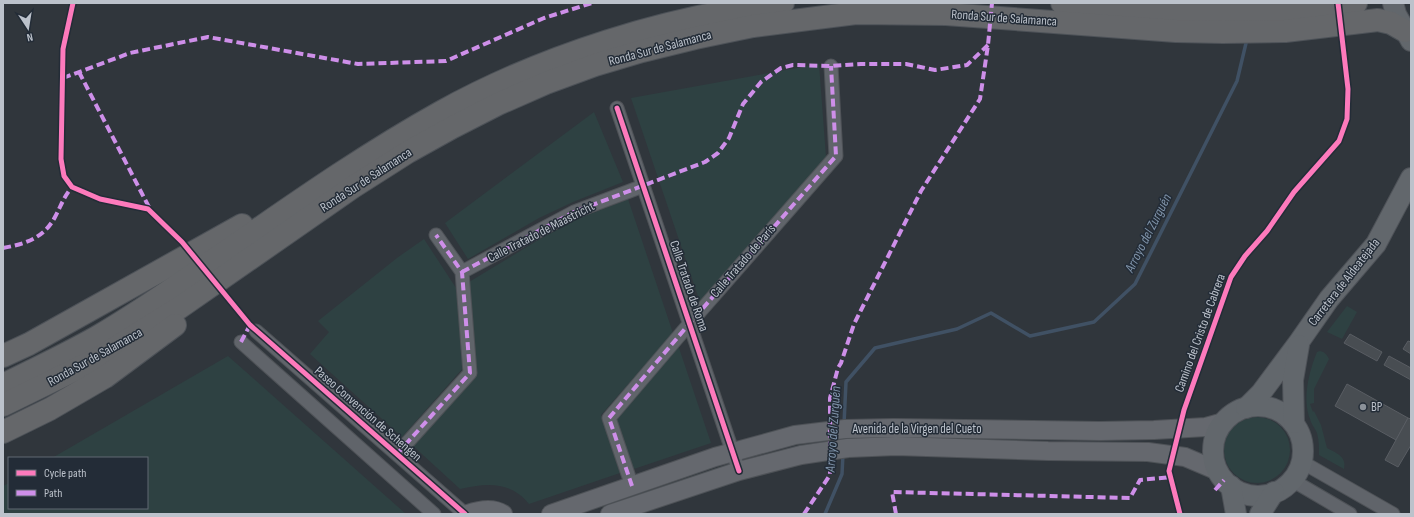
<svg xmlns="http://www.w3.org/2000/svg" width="1414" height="517" viewBox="0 0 1414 517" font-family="'Sofia Sans Condensed',sans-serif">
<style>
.green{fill:#2e4142}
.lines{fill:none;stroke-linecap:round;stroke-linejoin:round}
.stream{stroke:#405164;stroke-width:3.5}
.building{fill:#484d52;stroke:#595d63}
.street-casing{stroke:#4e5257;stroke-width:15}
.secondary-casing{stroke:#4e5257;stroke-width:20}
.primary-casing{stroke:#4e5258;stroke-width:22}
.highway-casing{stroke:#4d5258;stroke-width:24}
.street{stroke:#60646a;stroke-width:13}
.secondary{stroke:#65686e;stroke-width:18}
.primary{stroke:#62676c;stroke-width:20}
.highway{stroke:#65676a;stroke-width:22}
.quiet{stroke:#ce8fe9;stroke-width:4;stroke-dasharray:8 4;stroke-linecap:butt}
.cycleway-casing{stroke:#232c37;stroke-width:8}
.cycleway{stroke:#fd7abc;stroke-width:5}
.poi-dot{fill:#8b9199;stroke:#232c37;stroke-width:1.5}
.labels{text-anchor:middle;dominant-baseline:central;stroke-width:3;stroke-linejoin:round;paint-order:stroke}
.street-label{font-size:13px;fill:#bcc2cb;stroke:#232c37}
.poi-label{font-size:13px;fill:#bcc2cb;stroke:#232c37;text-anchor:start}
.water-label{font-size:14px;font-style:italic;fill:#8094aa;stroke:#232c37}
</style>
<rect width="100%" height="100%" fill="#30363c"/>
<g class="green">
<polygon points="819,64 826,157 700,302 631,98"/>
<polygon points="594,112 623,182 573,202 539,218 468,259 445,223"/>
<path d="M628,199L673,333L601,415L620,473L529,504C511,481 486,483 460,489L411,444L474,373L469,282L540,239L578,219Z"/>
<polygon points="424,239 458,291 463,368 402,437 310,354 329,332 318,321 397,258"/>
<polygon points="1347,306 1357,312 1342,339 1327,332"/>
<polygon points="678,345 711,443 631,470 614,419"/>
<path d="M1320,351C1325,352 1327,355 1329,359L1314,389V403L1310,404L1313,412L1314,411L1321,425L1327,448C1336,453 1347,456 1344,469L1319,455C1319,448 1319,440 1317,433C1315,428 1311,424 1310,419C1302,398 1309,372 1317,352Z"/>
<polygon points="228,356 406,514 3,514 3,486 9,483 9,508 147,508 147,458 52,458"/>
<circle cx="1257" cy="450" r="33"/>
</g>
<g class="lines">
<g class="stream">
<polyline points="844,424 846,382 875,348 957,329 991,313 1030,336 1094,322 1135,284 1237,81 1247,39"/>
<polyline points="825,514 842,474 843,454"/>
</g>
</g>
<g class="building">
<polygon points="1350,334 1382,352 1377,361 1344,343"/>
<polygon points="1408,341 1411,342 1411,354 1403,349"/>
<polygon points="1389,356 1411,368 1411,380 1384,365"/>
<polygon points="1347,384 1408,418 1396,440 1335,406"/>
<polygon points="1408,418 1411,419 1411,445 1398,467 1385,460"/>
</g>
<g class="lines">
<defs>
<g id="street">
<polyline points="617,108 739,471"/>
<polyline points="462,272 574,212 643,186"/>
<polyline points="256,331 465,514"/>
<polyline points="241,342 434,514"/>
<polyline points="397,454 470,373 462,272 436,235"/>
<polyline points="1302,462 1393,514"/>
<polyline points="1292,480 1350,514"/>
<polyline points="632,486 609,418 690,323 836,156 831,66"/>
</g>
<g id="secondary">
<path d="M468,514C479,510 492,507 503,514"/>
<polyline points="551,514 715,457 795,435 845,429 894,428 1100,431 1154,430 1206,427 1224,422"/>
<polyline points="610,514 739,471 801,455 848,448 896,446 1048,451 1148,452 1185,457 1218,471"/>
</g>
<g id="primary">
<polyline points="1393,3 1396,14 1411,41"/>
<circle cx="1258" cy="451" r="45"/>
<polyline points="1246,408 1261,393 1299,342 1329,299 1376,244 1411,178"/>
<polyline points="1294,423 1293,380 1299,345"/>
<polyline points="1231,486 1236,514"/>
<polyline points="1260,514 1274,492"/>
</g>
<g id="highway">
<path d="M1062,3C1139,9 1216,17 1293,12C1313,10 1336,10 1356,3"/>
<polyline points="3,356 29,344 242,225"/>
<path d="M3,385C35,369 67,354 97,337C138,313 177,286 215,259C289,208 362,156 441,112C542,56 668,16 783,3"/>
<polyline points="3,405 99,358 179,308 353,187 408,152 453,127 498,104 546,83 595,65 642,51 695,38 753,26 856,13 946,14 1176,31 1223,32 1285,31 1378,20 1391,23 1405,31"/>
<polyline points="3,432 50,409 105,377 175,325"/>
</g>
</defs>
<use href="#street" class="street-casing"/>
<use href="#secondary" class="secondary-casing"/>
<use href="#primary" class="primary-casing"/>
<use href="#highway" class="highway-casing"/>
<use href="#street" class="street"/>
<use href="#secondary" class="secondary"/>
<use href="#primary" class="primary"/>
<use href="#highway" class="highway"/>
<g class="quiet">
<polyline points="79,72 151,211"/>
<polyline points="63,78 130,53 208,37 358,64 446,61 544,18 592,3"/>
<path d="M3,248C25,244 44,238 55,217C61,206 63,198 72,187"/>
<polyline points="462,272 574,212 705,162 718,153 729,138 743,104 761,82 781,68 793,65 831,66 861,64 906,64 935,70 967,65 988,45"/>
<polyline points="241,342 250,325"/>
<polyline points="397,454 470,373 462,272 436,235"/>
<polyline points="632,486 609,418 690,323 836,156 831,66"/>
<polyline points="1215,490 1224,480"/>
<polyline points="804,514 830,475 830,398 838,368 841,363 854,324 921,191 980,99 988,45 992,3"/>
<polyline points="896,514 892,492 1130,498 1140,480 1171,477"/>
</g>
<defs>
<g id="cycleway">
<polyline points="73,3 63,49 61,159 64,176 72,187 100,199 148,209 182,242 250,325 465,514"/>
<polyline points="617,108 739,471"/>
<polyline points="1180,514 1169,471 1184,410 1231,277 1245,256 1267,231 1294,192 1339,141 1347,119 1348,89 1338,3"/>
</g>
</defs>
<use href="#cycleway" class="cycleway-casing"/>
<use href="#cycleway" class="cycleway"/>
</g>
<circle class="poi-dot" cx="1363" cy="407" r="4"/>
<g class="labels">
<g class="street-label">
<text transform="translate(1004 18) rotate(4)">Ronda Sur de Salamanca</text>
<text transform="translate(660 48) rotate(-15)">Ronda Sur de Salamanca</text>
<text transform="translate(366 180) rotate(-33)">Ronda Sur de Salamanca</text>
<text transform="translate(541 232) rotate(-27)">Calle Tratado de Maastricht</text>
<text transform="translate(743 261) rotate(-49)">Calle Tratado de París</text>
<text transform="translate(1344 282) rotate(-52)">Carretera de Aldeatejada</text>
<text transform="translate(689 286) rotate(71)">Calle Tratado de Roma</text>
<text transform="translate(1200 333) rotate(-70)">Camino del Cristo de Cabrera</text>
<text transform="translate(95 357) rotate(-29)">Ronda Sur de Salamanca</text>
<text transform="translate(368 414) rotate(41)">Paseo Convención de Schengen</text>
<text x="917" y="429">Avenida de la Virgen del Cueto</text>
</g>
<g class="poi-label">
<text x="1371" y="407">BP</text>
</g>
<g class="water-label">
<text transform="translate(1148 233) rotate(-63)">Arroyo del Zurguén</text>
<text transform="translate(833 429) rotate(-86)">Arroyo del Zurguén</text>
</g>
</g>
<rect width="1414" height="517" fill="none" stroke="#bcc2cb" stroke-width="8"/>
<rect x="8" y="457" width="140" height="52" fill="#232c37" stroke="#606872"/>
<rect x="16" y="470" width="20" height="6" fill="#fd7abc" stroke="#606872"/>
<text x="44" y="477" font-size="12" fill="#bcc2cb">Cycle path</text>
<rect x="16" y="490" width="20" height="6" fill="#ce8fe9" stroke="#606872"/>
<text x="44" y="497" font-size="12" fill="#bcc2cb">Path</text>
<g transform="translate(28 28) rotate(168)" stroke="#232c37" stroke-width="3" paint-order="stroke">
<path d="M0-3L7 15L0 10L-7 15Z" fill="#bcc2cb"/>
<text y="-6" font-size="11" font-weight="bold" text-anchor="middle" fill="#bcc2cb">N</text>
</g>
</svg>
